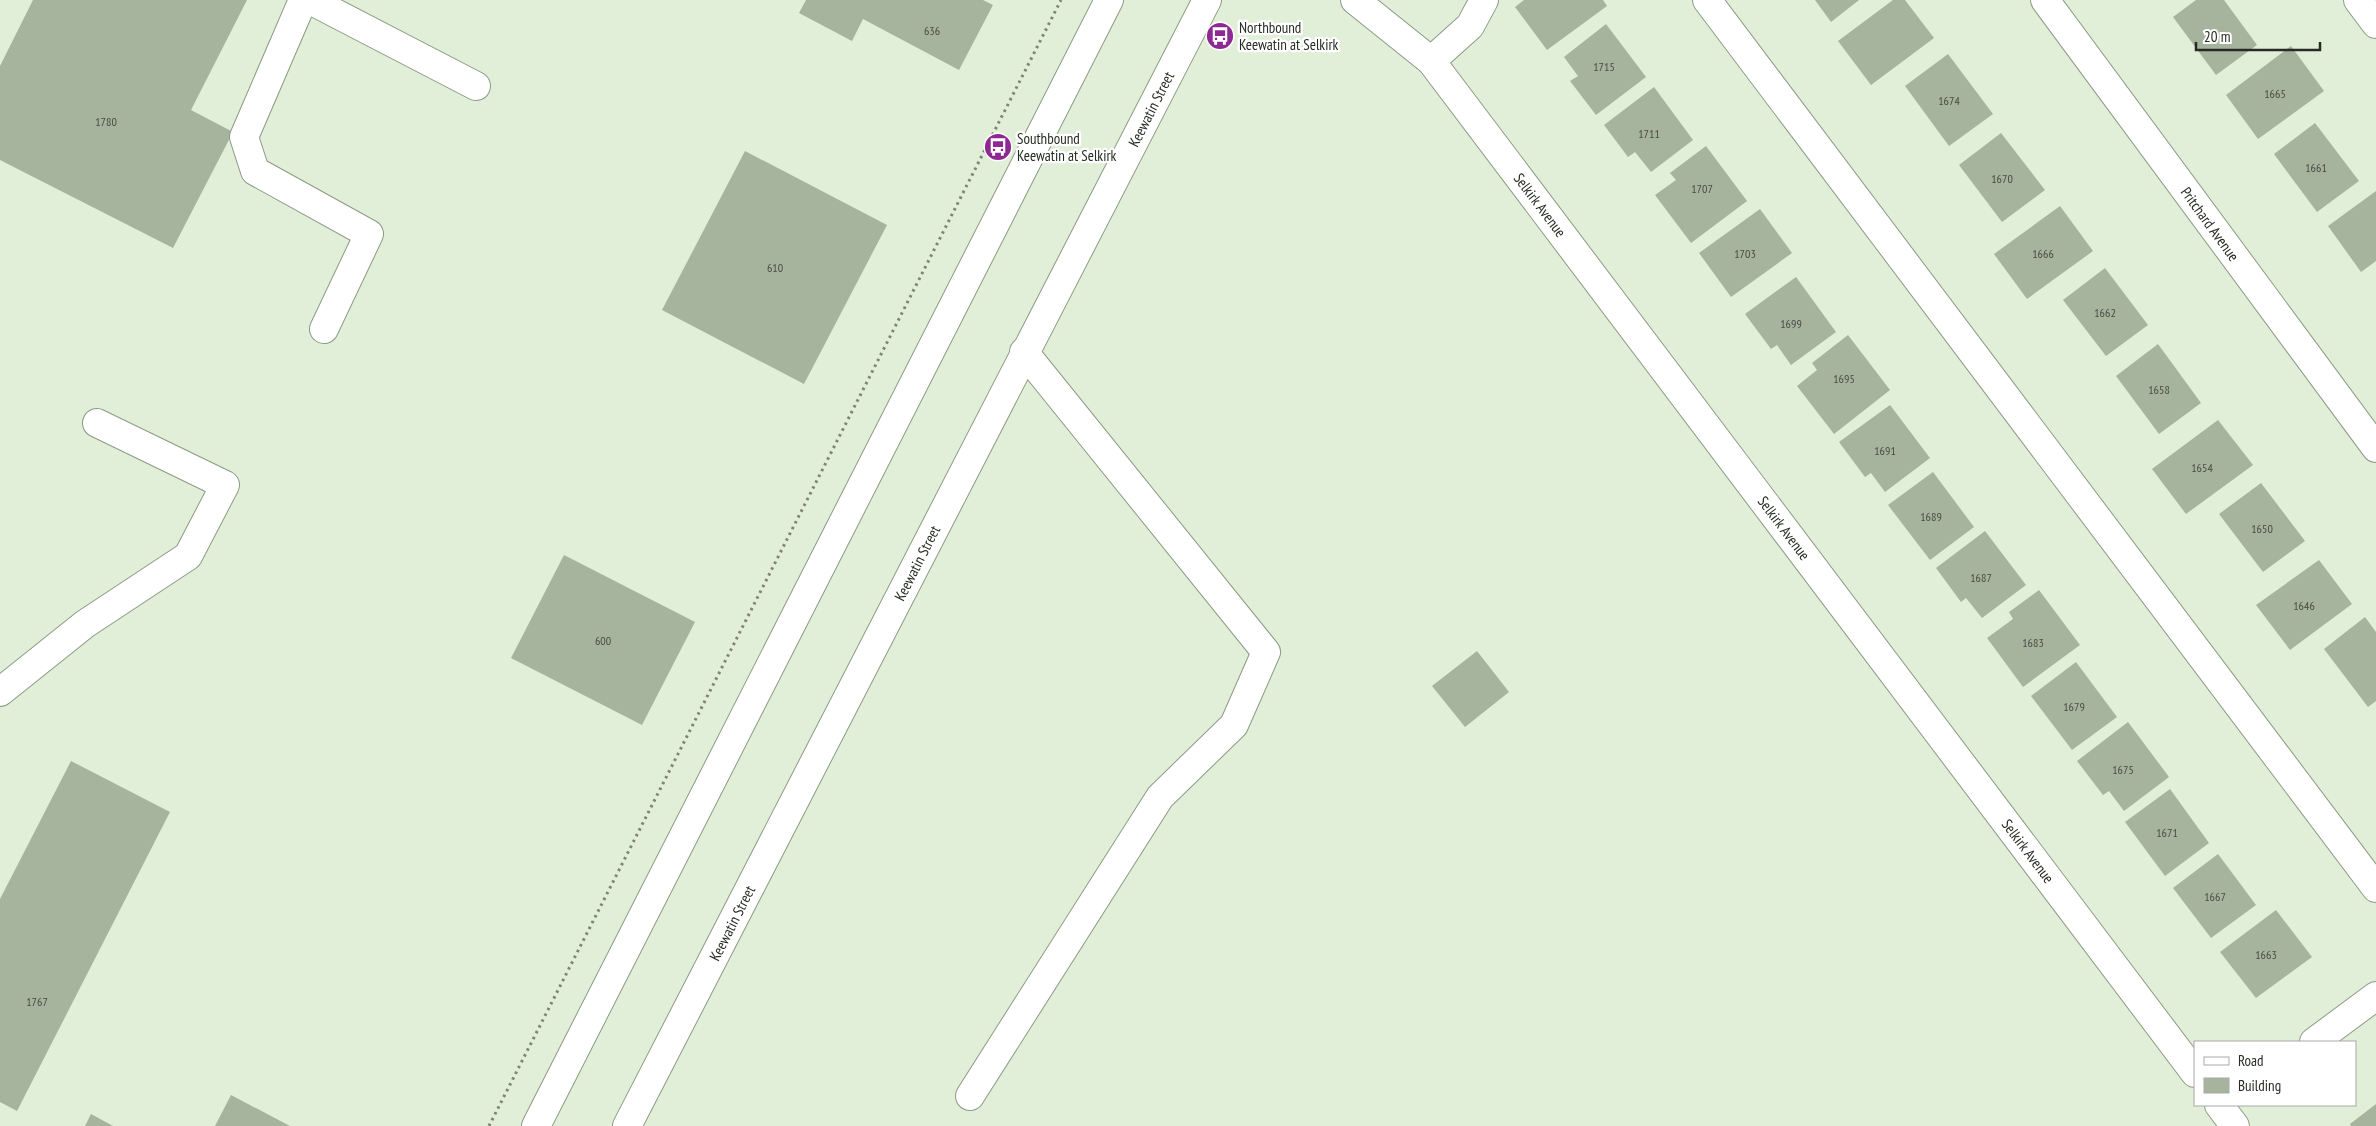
<svg xmlns="http://www.w3.org/2000/svg" width="2376" height="1126" viewBox="0 0 2376 1126" font-family="'PT Sans Narrow',sans-serif">
<style>
.building{fill:#a6b39d}
.lines{fill:none;stroke-linecap:round;stroke-linejoin:round}
.minor-casing{stroke:#8d9a84;stroke-width:30}
.major-casing{stroke:#8d9a84;stroke-width:30}
.path{stroke:#7c8576;stroke-width:3;stroke-dasharray:2.5 4;stroke-linecap:butt}
.minor{stroke:#fff;stroke-width:28}
.major{stroke:#fff;stroke-width:28}
.labels{text-anchor:middle;dominant-baseline:central;stroke-width:4.5;stroke-linejoin:round;paint-order:stroke}
.number-label{font-size:12px;fill:#464d42}
.poi-label{font-size:15px;fill:#262b23;stroke:#fff;text-anchor:start}
.street-label{font-size:15px;fill:#262b23;stroke:#fff}
</style>
<rect width="100%" height="100%" fill="#e1efd8"/>
<g class="building">
<polygon points="33,0 247,0 191,110 233,132 173,248 0,160 0,66"/>
<polygon points="806,0 983,0 993,5 959,70 863,19 852,41 799,13"/>
<polygon points="1524,0 1603,0 1607,6 1547,50 1515,7"/>
<polygon points="1815,0 1859,0 1831,22"/>
<polygon points="1893,0 1905,0 1934,38 1871,85 1838,41"/>
<polygon points="2196,0 2224,0 2257,45 2216,75 2173,17"/>
<polygon points="1606,24 1646,77 1596,115 1570,81 1578,76 1564,57"/>
<polygon points="2291,46 2324,91 2258,139 2226,95"/>
<polygon points="1948,54 1993,114 1949,146 1905,86"/>
<polygon points="1654,87 1693,140 1651,172 1635,152 1628,157 1604,125"/>
<polygon points="2315,123 2359,181 2317,212 2274,154"/>
<polygon points="2001,133 2045,190 2002,222 1959,165"/>
<polygon points="1706,146 1747,201 1691,243 1655,195 1676,180 1670,173"/>
<polygon points="745,151 887,225 804,384 662,310"/>
<polygon points="2376,191 2376,261 2361,272 2328,226"/>
<polygon points="2060,206 2093,251 2027,299 1994,254"/>
<polygon points="1760,209 1792,253 1731,297 1699,253"/>
<polygon points="2105,268 2148,325 2106,356 2063,300"/>
<polygon points="1796,277 1836,332 1791,365 1777,345 1771,349 1745,314"/>
<polygon points="1848,335 1890,390 1834,434 1797,386 1817,370 1812,363"/>
<polygon points="2158,344 2201,403 2159,434 2116,376"/>
<polygon points="1890,405 1930,458 1885,492 1871,473 1865,477 1839,442"/>
<polygon points="2218,420 2253,465 2186,514 2152,469"/>
<polygon points="1933,472 1974,527 1930,560 1888,505"/>
<polygon points="2261,483 2305,541 2263,572 2219,514"/>
<polygon points="1985,531 2026,585 1982,618 1966,598 1961,602 1936,568"/>
<polygon points="564,555 695,622 642,725 511,658"/>
<polygon points="2319,560 2352,604 2290,650 2256,605"/>
<polygon points="2039,590 2080,645 2023,687 1987,638 2013,619 2009,612"/>
<polygon points="2365,617 2376,632 2376,701 2368,707 2324,649"/>
<polygon points="1477,651 1509,692 1465,727 1432,686"/>
<polygon points="2076,662 2117,717 2072,750 2031,696"/>
<polygon points="2128,722 2169,777 2124,811 2109,791 2103,795 2077,761"/>
<polygon points="71,761 170,812 17,1111 0,1102 0,899"/>
<polygon points="2170,789 2209,843 2165,876 2125,822"/>
<polygon points="2218,854 2256,905 2211,938 2173,888"/>
<polygon points="2276,910 2312,957 2256,998 2220,952"/>
<polygon points="231,1095 290,1126 215,1126"/>
<polygon points="2376,1104 2376,1126 2351,1126 2350,1124"/>
<polygon points="91,1114 113,1126 85,1126"/>
</g>
<g class="lines">
<defs>
<g id="minor">
<polyline points="303,0 244,137 255,171 369,234 324,329"/>
<polyline points="310,0 476,86"/>
<polyline points="1355,0 1431,61 2195,1073"/>
<polyline points="1707,0 2376,888"/>
<polyline points="2045,0 2376,448"/>
<polyline points="2358,0 2376,24"/>
<polyline points="1431,61 1470,26 1484,0"/>
<polyline points="0,692 85,624 188,556 225,485 97,423"/>
<polyline points="2314,1042 2376,996"/>
<polyline points="970,1096 1160,797 1234,725 1266,652 1024,352"/>
<polyline points="2219,1105 2235,1126"/>
</g>
<g id="major">
<polyline points="536,1126 1109,0"/>
<polyline points="627,1126 1207,0"/>
</g>
</defs>
<use href="#minor" class="minor-casing"/>
<use href="#major" class="major-casing"/>
<polyline class="path" points="489,1126 1061,0"/>
<use href="#minor" class="minor"/>
<use href="#major" class="major"/>
</g>
<defs>
<symbol id="bus-disc" viewBox="-11 -11 22 22"><circle r="9.5" fill="#8d2a92" stroke="#fff"/><path d="M-5-6H5V4H4V6H2V4H-2V6H-4V4H-5ZM-3.5-4V0h7V-4ZM-3.5 1.2v1.5H-2V1.2ZM2 1.2v1.5H3.5V1.2Z" fill="#fff"/></symbol>
</defs>
<g fill-rule="evenodd">
<use href="#bus-disc" x="1204" y="20" width="32" height="32"/>
<use href="#bus-disc" x="982" y="131" width="32" height="32"/>
</g>
<g class="labels">
<g class="number-label">
<text x="932" y="30">636</text>
<text x="1604" y="66">1715</text>
<text x="2275" y="93">1665</text>
<text x="1949" y="100">1674</text>
<text x="106" y="121">1780</text>
<text x="1649" y="133">1711</text>
<text x="2316" y="167">1661</text>
<text x="2002" y="178">1670</text>
<text x="1702" y="188">1707</text>
<text x="1745" y="253">1703</text>
<text x="2043" y="253">1666</text>
<text x="775" y="267">610</text>
<text x="2105" y="312">1662</text>
<text x="1791" y="323">1699</text>
<text x="1844" y="378">1695</text>
<text x="2159" y="389">1658</text>
<text x="1885" y="450">1691</text>
<text x="2202" y="467">1654</text>
<text x="1931" y="516">1689</text>
<text x="2262" y="528">1650</text>
<text x="1981" y="577">1687</text>
<text x="2304" y="605">1646</text>
<text x="603" y="640">600</text>
<text x="2033" y="642">1683</text>
<text x="2074" y="706">1679</text>
<text x="2123" y="769">1675</text>
<text x="2167" y="832">1671</text>
<text x="2215" y="896">1667</text>
<text x="2266" y="954">1663</text>
<text x="37" y="1001">1767</text>
</g>
<g class="poi-label">
<text x="1239" y="27">Northbound<tspan x="1239" dy="17">Keewatin at Selkirk</tspan></text>
<text x="1017" y="138">Southbound<tspan x="1017" dy="17">Keewatin at Selkirk</tspan></text>
</g>
<g class="street-label">
<text transform="translate(1151 109) rotate(-63)">Keewatin Street</text>
<text transform="translate(1540 205) rotate(53)">Selkirk Avenue</text>
<text transform="translate(2210 224) rotate(54)">Pritchard Avenue</text>
<text transform="translate(1784 528) rotate(53)">Selkirk Avenue</text>
<text transform="translate(917 563) rotate(-63)">Keewatin Street</text>
<text transform="translate(2028 851) rotate(53)">Selkirk Avenue</text>
<text transform="translate(732 923) rotate(-63)">Keewatin Street</text>
</g>
</g>
<rect x="2194" y="1041" width="162" height="65" fill="#ffffff" stroke="#a8aaa7"/>
<rect x="2204" y="1057" width="25" height="8" fill="#ffffff" stroke="#a8aaa7"/>
<text x="2238" y="1066" font-size="15" fill="#262b23">Road</text>
<rect x="2204" y="1078" width="25" height="15" fill="#a6b39d" stroke="#a8aaa7"/>
<text x="2238" y="1091" font-size="15" fill="#262b23">Building</text>
<path d="M2196 42v8h124v-8" fill="none" stroke="#262b23" stroke-width="2.5"/>
<text x="2204" y="42" font-size="15" fill="#262b23" stroke="#ffffff" stroke-width="4" paint-order="stroke">20 m</text>
</svg>
